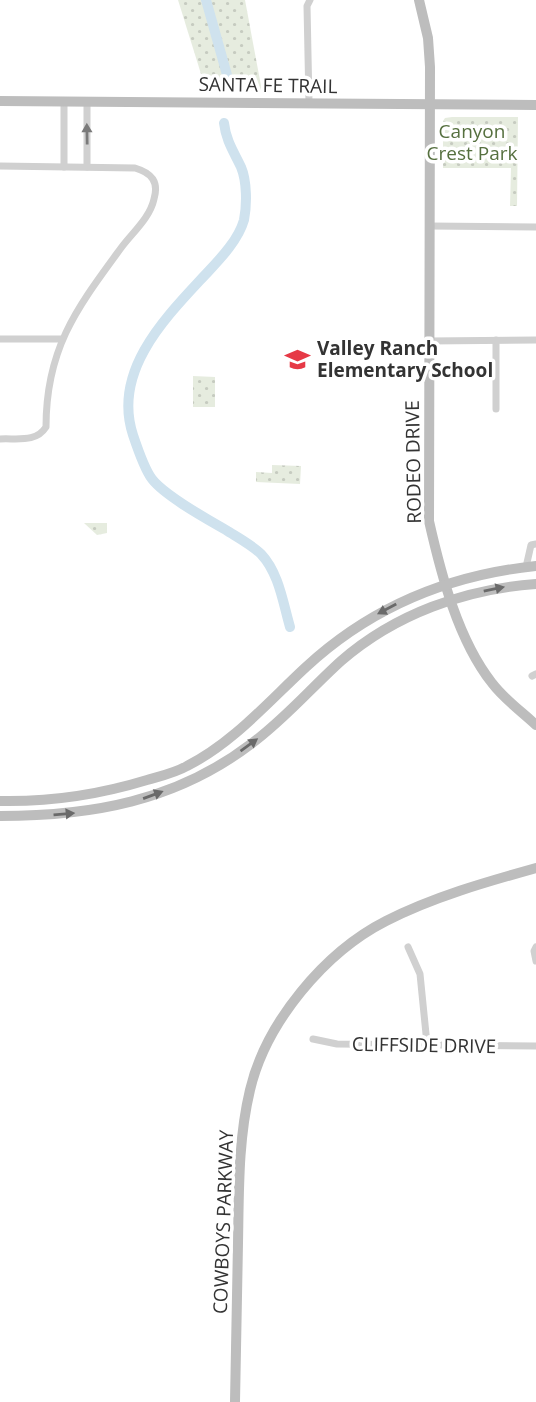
<svg xmlns="http://www.w3.org/2000/svg" width="536" height="1402" viewBox="0 0 536 1402" font-family="'Open Sans',sans-serif">
<style>
.park{fill:url(#park-dots)}
.lines{fill:none;stroke-linecap:round;stroke-linejoin:round}
.canal{stroke:#cfe2ee;stroke-width:10}
.street{stroke:#d0d0d0;stroke-width:7}
.secondary{stroke:#bdbdbd;stroke-width:10}
.oneway{fill:#7a7a7a}
.oneway2{fill:#6a6a6a}
.labels{text-anchor:middle;dominant-baseline:central;stroke-width:7;stroke-linejoin:round;paint-order:stroke}
.street-label{font-size:19px;fill:#333;stroke:#fff}
.park-label{font-size:19px;fill:#56703f;stroke:#fff}
.poi-label{font-size:19px;font-weight:bold;fill:#333;stroke:#fff;text-anchor:start}
</style>
<defs>
<pattern id="park-dots" width="8" height="8" patternUnits="userSpaceOnUse" patternTransform="scale(1.75)"><rect width="8" height="8" fill="#e6ecdf"/><path d="M2 2h.1M6 6h.1" fill="none" stroke="#c6cbc0" stroke-width="1.8" stroke-linecap="round"/></pattern>
</defs>
<rect width="100%" height="100%" fill="#fff"/>
<g class="park">
<polygon points="178,0 245,0 262,91 206,90"/>
<polygon points="452,117 518,117 517,206 510,206 511,168 443,168 443,121 445,118"/>
<polygon points="193,376 215,377 215,407 193,407"/>
<polygon points="272,465 301,466 300,484 256,482 256,472 272,473"/>
<polygon points="84,523 107,523 107,533 97,535"/>
</g>
<g class="lines">
<g class="canal">
<polyline points="206,0 229,82"/>
<path d="M224,123C226,141 234,152 241,167C247,181 247,205 244,220C238,241 219,260 205,275C165,318 112,371 133,435C137,447 145,470 152,479C165,496 207,519 226,530C237,537 252,545 261,554C279,573 283,603 290,627"/>
</g>
<g class="street">
<polyline points="87,102 87,167"/>
<polyline points="309,103 307,6 310,0"/>
<path d="M0,166L135,168C152,173 159,182 154,199C150,218 132,233 121,248C77,308 46,348 46,427C36,443 17,438 0,439"/>
<polyline points="64,167 64,101"/>
<polyline points="430,226 536,227"/>
<polyline points="0,339 62,339"/>
<polyline points="496,340 496,409"/>
<polyline points="429,341 536,340"/>
<polyline points="526,567 531,545 536,544"/>
<polyline points="532,676 536,674"/>
<polyline points="408,947 420,974 427,1044"/>
<polyline points="536,947 534,951 536,961"/>
<polyline points="313,1039 337,1044 536,1046"/>
</g>
<g class="secondary">
<path d="M419,0L428,38L430,67L429,521C441,574 458,640 492,683C504,699 521,711 536,725"/>
<polyline points="0,101 536,105"/>
<path d="M0,801C51,802 98,795 147,780C161,776 175,773 187,766C233,743 269,701 306,667C371,607 449,575 536,566"/>
<path d="M0,816C92,816 176,801 251,744C284,720 311,688 341,661C395,614 465,589 536,584"/>
<path d="M235,1402C236,1349 237,1296 238,1243C239,1191 238,1140 250,1090C266,1022 325,952 386,921C433,897 486,882 536,868"/>
</g>
</g>
<defs><path id="oneway-solid" d="M-6-.8H1V-3.2L6.5 0L1 3.2V.8H-6Z" transform="scale(1.75)"/></defs>
<use class="oneway" href="#oneway-solid" transform="translate(87 134) rotate(-91)"/>
<g class="oneway2">
<use href="#oneway-solid" transform="translate(494 589) rotate(-12)"/>
<use href="#oneway-solid" transform="translate(387 609) rotate(152)"/>
<use href="#oneway-solid" transform="translate(249 745) rotate(-36)"/>
<use href="#oneway-solid" transform="translate(153 795) rotate(-20)"/>
<use href="#oneway-solid" transform="translate(64 814) rotate(-5)"/>
</g>
<defs>
<symbol id="school-bare" viewBox="-9 -9 18 18"><path d="M0-5L7-2L0 1L-7-2ZM-4 1L0 2.5L4 1V4Q0 6-4 4Z" fill="#e63946" stroke="#fff" stroke-width="2.5" paint-order="stroke"/></symbol>
</defs>
<g fill-rule="evenodd">
<use href="#school-bare" x="280" y="342" width="35" height="35"/>
</g>
<g class="labels">
<g class="street-label">
<text transform="translate(268 85) rotate(1)">SANTA FE TRAIL</text>
<text transform="translate(413 462) rotate(-91)">RODEO DRIVE</text>
<text transform="translate(424 1045) rotate(1)">CLIFFSIDE DRIVE</text>
<text transform="translate(223 1222) rotate(-88)">COWBOYS PARKWAY</text>
</g>
<g class="park-label">
<text x="472" y="131">Canyon<tspan x="472" dy="22">Crest Park</tspan></text>
</g>
<g class="poi-label">
<text x="317" y="348">Valley Ranch<tspan x="317" dy="22">Elementary School</tspan></text>
</g>
</g>
</svg>
